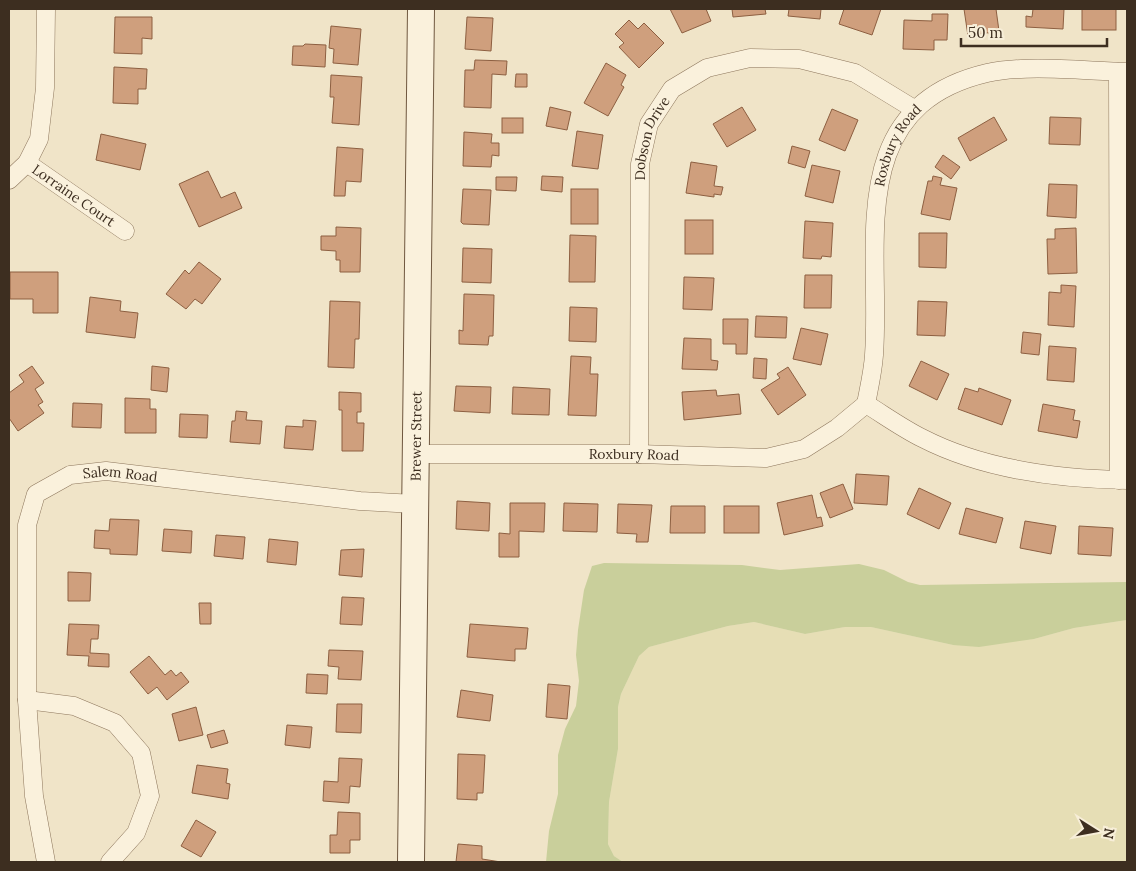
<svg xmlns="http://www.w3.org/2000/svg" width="1136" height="871" viewBox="0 0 1136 871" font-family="Lora,serif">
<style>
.farmland{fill:#e6deb5}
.green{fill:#c9cf9b}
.building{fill:#cf9f7d;stroke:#8d5f41}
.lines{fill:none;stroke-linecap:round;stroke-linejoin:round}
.street-casing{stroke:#8d765c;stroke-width:19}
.secondary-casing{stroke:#6f573f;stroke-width:28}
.street{stroke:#faf1dc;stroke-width:18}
.secondary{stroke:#faf1dc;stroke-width:26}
.labels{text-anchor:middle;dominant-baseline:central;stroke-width:4.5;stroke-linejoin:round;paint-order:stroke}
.street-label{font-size:14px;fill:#3d2e20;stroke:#f7eed8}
</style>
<rect width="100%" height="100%" fill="#f0e4c8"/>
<polygon class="farmland" points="1127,620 1127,862 623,862 614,856 608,844 609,802 618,749 618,707 621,694 639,656 649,647 728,626 754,622 805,634 845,627 871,627 953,645 1034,639 1074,628"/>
<polygon class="green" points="604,563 742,565 780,570 859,564 884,570 908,582 920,585 1127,582 1127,620 1074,628 1034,639 979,647 953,645 871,627 845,627 805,634 754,622 728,626 649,647 639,656 621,694 618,707 618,749 609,802 608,844 614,856 623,862 546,862 549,831 558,794 558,755 565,729 576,706 579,681 576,655 578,630 584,590 592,566"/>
<g class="building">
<polygon points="670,9 706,9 711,21 682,33"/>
<polygon points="732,9 765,9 766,14 733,17"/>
<polygon points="789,9 821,9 820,19 788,16"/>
<polygon points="844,9 881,9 872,35 839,24"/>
<polygon points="964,9 996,9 999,31 968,36"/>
<polygon points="1033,9 1064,9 1063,29 1026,27 1026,16 1032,17"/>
<rect x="1082" y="9" width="34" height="21"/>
<polygon points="932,14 948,14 947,40 934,40 934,50 903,49 904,20 932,21"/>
<polygon points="115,17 152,17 152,39 142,38 142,54 114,53"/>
<polygon points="467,17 493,18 491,51 465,49"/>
<polygon points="629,20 638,29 644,23 664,43 639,68 619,47 624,43 615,34"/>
<polygon points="331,26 361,29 358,65 333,63 334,49 329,48"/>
<polygon points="305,44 326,45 325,67 292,65 293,46 303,46"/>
<polygon points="475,60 507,61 506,75 492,74 491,108 464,107 465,70 474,70"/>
<polygon points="606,63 626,75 621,85 624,87 608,116 584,103"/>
<polygon points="114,67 147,69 146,89 138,89 138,104 113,103"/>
<polygon points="516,74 527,74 527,87 515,87"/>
<polygon points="331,75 362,77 359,125 332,123 334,97 330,97"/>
<polygon points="550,107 571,112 567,130 546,126"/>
<polygon points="742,107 756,130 727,147 713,124"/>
<polygon points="832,109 858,120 845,151 819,140"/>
<polygon points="994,117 1007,140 970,161 958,138"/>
<polygon points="1050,117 1081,118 1080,145 1049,144"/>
<rect x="502" y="118" width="21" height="15"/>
<polygon points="577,131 603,135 598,169 572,166"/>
<polygon points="464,132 492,134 491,143 499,143 499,156 492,155 491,167 463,166"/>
<polygon points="101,134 146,144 140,170 96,160"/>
<polygon points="792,146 810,151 805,168 788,163"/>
<polygon points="337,147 363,149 361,182 346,181 345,196 334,196"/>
<polygon points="943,155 960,167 951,179 935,167"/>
<polygon points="691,162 717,166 714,186 723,187 721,195 714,194 714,197 686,193"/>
<polygon points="812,165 840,171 833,203 805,196"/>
<polygon points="208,171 221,198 235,192 242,208 199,227 179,184"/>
<polygon points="542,176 563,177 562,192 541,190"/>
<polygon points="933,176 942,178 940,185 957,188 950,220 921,214 928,181 932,181"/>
<polygon points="496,177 517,177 516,191 496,190"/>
<polygon points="1049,184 1077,185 1076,218 1047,216"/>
<polygon points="463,189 491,190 489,225 463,224 461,222"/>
<rect x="571" y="189" width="27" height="35"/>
<rect x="685" y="220" width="28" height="34"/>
<polygon points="805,221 833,223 831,257 822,256 821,259 803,258"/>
<polygon points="336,227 361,228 360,272 340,272 340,260 336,260 336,251 321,250 321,236 336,236"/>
<polygon points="1076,228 1077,273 1048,274 1047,239 1055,239 1055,229"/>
<polygon points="919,233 947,233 946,268 919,267"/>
<polygon points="570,235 596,236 595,282 569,282"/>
<polygon points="463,248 492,249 491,283 462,282"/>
<polygon points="199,262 221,279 202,304 195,299 186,309 166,294 185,270 189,274"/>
<polygon points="10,272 58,272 58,313 33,313 33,299 10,299"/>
<polygon points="805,275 832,275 831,308 804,308"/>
<polygon points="684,277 714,278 712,310 683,309"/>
<polygon points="1061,285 1076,286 1074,327 1048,325 1049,292 1061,293"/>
<polygon points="464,294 494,295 493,336 489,336 488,345 459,344 459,330 463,331"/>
<polygon points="90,297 121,301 120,311 138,313 135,338 86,332"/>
<polygon points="330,301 360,302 359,339 355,339 354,368 328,367"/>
<polygon points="918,301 947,302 945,336 917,335"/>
<polygon points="570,307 597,308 596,342 569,341"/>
<polygon points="756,316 787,317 786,338 755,337"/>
<polygon points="723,319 748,319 747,354 736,354 736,344 723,344"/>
<polygon points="801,328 828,334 821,365 793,359"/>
<polygon points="1023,332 1041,334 1039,355 1021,353"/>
<polygon points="684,338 711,339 711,360 718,361 717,370 682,369"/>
<polygon points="1049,346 1076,348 1074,382 1047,380"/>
<polygon points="571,356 591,357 590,374 598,374 596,416 568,415"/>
<polygon points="754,358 767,359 766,379 753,378"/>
<polygon points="921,361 949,374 937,400 909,386"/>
<polygon points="32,366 44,383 35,389 43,402 38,405 44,413 18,431 9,418 9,393 24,382 19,375"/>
<polygon points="152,366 169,368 167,392 151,390"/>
<polygon points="788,367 806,395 778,415 761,390 780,378 777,374"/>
<polygon points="456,386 491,387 490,413 454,411"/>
<polygon points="513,387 550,389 549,415 512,414"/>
<polygon points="965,388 978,392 979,388 1011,400 1002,425 958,409"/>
<polygon points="716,390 717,396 739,394 741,414 684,420 682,392"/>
<polygon points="339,392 361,393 361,412 357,412 357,423 364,423 363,451 342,451 342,410 339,410"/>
<polygon points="125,398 150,399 150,409 156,409 156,433 125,433"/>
<polygon points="73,403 102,404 101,428 72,427"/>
<polygon points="1043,404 1075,410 1073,420 1080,421 1077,438 1038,431"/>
<polygon points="236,411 247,412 246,420 262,421 260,444 230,442 232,421 235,421"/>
<polygon points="180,414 208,415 207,438 179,437"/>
<polygon points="303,420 316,421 313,450 284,448 286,426 303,427"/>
<polygon points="856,474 889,476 887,505 854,503"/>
<polygon points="843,484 853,509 830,518 820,493"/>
<polygon points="919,488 951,503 939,529 907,514"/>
<polygon points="812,495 817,518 821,517 823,526 784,535 777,503"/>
<polygon points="457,501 490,503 489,531 456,529"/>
<polygon points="510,503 545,503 544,532 519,531 519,557 499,557 499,533 510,534"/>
<polygon points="564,503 598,504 597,532 563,531"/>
<polygon points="618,504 652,505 648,542 636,542 637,534 617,533"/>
<polygon points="671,506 705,506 705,533 670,533"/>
<rect x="724" y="506" width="35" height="27"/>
<polygon points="966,508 1003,518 996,543 959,534"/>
<polygon points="110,519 139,520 137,555 110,554 110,549 94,548 95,530 109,531"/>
<polygon points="1025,521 1056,526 1051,554 1020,548"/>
<polygon points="1079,526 1113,528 1111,556 1078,554"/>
<polygon points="164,529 192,531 191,553 162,551"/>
<polygon points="216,535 245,537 243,559 214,556"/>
<polygon points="269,539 298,542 296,565 267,562"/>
<polygon points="364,549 362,577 339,575 341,550"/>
<polygon points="68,572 91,573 90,601 68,601"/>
<polygon points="342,597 364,598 362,625 340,624"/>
<polygon points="199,603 211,603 211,624 200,624"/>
<polygon points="69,624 99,625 98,639 91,639 90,653 109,654 109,667 88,666 89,656 67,655"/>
<polygon points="470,624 528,628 526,649 515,649 515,661 467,657"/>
<polygon points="329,650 363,651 361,680 338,679 339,667 328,666"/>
<polygon points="149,656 165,675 171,670 176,676 181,672 189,682 167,700 157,687 148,694 130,672"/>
<polygon points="307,674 328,675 327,694 306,693"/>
<polygon points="548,684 570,686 567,719 546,717"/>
<polygon points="461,690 493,695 490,721 457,717"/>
<polygon points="337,704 362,704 361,733 336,732"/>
<polygon points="196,707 203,735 179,741 172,714"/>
<polygon points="287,725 312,727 310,748 285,745"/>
<polygon points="224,730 228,743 211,748 207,735"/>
<polygon points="458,754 485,755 483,793 477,793 477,800 457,799"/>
<polygon points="339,758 362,759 360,787 350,786 349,803 323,801 324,781 338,782"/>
<polygon points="197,765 228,769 226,783 230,784 228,799 192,793"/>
<polygon points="338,812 360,813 360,840 350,840 350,853 330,853 330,835 337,835"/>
<polygon points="196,820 216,832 201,857 181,846"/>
<polygon points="458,844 482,846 482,859 501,862 456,862"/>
</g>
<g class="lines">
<defs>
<g id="street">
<path id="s1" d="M46,9L45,88L39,139L27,163L125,231"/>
<polyline points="1118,72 1119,480"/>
<polyline points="9,180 27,163"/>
<path id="s2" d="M866,404C869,388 873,371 874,355C882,247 842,107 987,73C1027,64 1085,71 1127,72"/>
<path id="s3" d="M416,454H639L766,458L804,449L837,428L866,404C884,415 902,428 922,438C984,470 1058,479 1127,480"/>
<path id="s4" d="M639,454L640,164L649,124L672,89L707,68L750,58L799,59L855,73L914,109"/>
<polyline points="27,700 74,706 115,723 141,753 150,796 136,833 110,862"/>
<path id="s5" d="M46,862L34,796L27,700V525L36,494L70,475L106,471L360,501L415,504"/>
</g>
<g id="secondary">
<path id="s6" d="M411,862L421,9"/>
</g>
</defs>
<use href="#street" class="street-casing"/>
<use href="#secondary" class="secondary-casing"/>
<use href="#street" class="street"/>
<use href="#secondary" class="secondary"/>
</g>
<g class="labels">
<g class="street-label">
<text stroke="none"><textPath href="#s4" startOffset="318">Dobson Drive</textPath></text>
<text stroke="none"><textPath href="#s2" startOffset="264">Roxbury Road</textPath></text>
<text stroke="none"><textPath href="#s1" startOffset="214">Lorraine Court</textPath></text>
<text stroke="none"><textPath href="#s6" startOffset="426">Brewer Street</textPath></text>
<text stroke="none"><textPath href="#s3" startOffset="218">Roxbury Road</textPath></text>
<text stroke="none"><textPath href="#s5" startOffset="460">Salem Road</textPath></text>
</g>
</g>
<rect width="1136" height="871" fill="none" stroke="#3d2e20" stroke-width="20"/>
<g transform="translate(1096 831) rotate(101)" stroke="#f7eed8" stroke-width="4" paint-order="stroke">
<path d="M0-4L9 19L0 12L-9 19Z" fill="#3d2e20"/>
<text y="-8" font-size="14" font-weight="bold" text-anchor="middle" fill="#3d2e20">N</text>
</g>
<path d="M961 38v8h146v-8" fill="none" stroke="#3d2e20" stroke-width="2.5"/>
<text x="968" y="38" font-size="15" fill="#3d2e20" stroke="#f7eed8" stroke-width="4" paint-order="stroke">50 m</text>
</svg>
